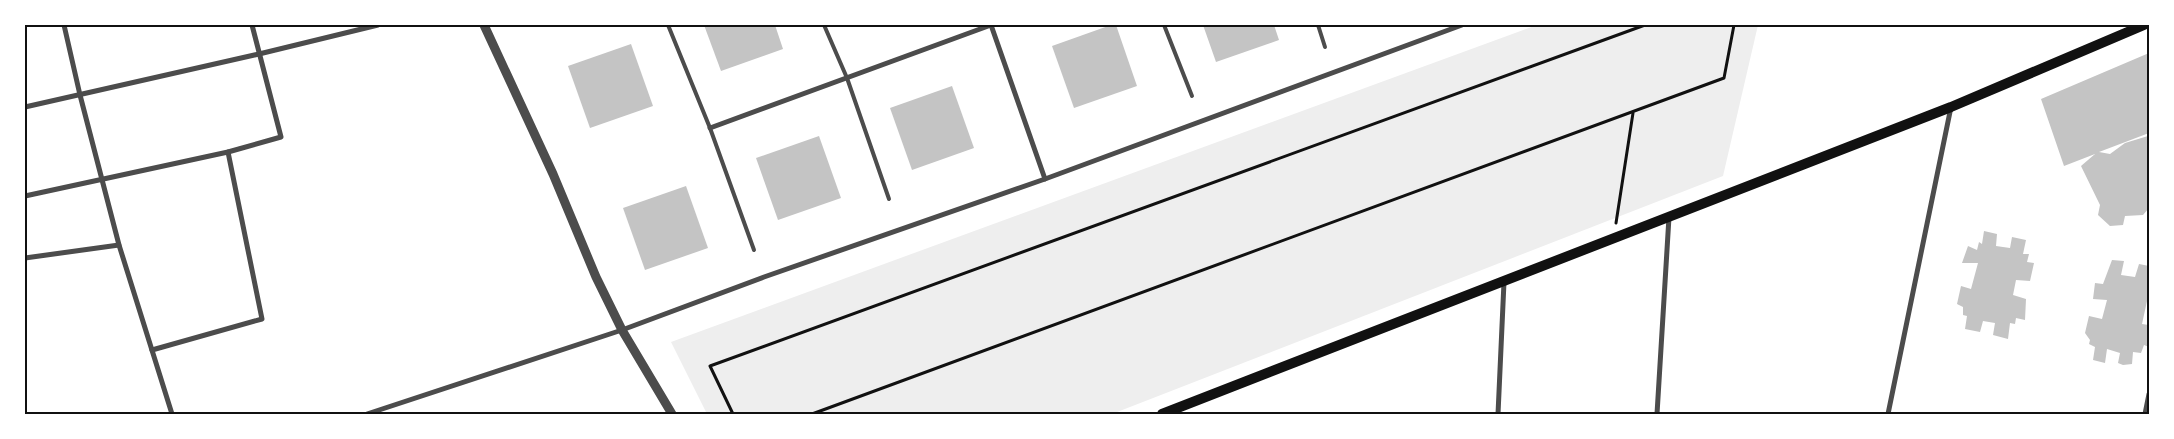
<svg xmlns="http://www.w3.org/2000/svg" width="2174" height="439" viewBox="0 0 2174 439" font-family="'IBM Plex Sans',sans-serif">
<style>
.green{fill:#eee}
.building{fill:#c4c4c4}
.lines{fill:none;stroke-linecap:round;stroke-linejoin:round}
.path{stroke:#111;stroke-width:3}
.service{stroke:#4c4c4c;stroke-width:4}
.minor{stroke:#4c4c4c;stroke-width:5}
.tertiary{stroke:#4c4c4c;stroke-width:9}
.secondary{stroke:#111;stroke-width:10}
.neatline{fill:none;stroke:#111;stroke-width:2}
</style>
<rect width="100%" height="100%" fill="#fff"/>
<polygon class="green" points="1537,25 1758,25 1723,176 1112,414 707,414 671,342"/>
<g class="building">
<polygon points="704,25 775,25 783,49 721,71"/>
<polygon points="1111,25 1116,25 1137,86 1074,108 1052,46"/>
<polygon points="1203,25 1274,25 1279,40 1216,62"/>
<polygon points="631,44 653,106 590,128 568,66"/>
<polygon points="2149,53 2149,133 2099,152 2110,154 2125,143 2148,136 2149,208 2143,215 2125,216 2123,225 2110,226 2098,215 2100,205 2081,166 2095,154 2064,166 2041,99"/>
<polygon points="952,86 974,148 912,170 890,108"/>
<polygon points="819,136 841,198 778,220 756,158"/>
<polygon points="686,186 708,248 645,270 623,208"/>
<polygon points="1984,231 1997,234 1996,246 2010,248 2012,237 2026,240 2023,254 2029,254 2027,262 2034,263 2030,281 2016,280 2013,295 2026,299 2025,320 2016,318 2015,324 2010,323 2008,339 1993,335 1995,323 1983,321 1980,332 1965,329 1967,316 1963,315 1963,307 1957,304 1961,286 1971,289 1978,263 1962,263 1968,246 1977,250 1979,242 1982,244"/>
<polygon points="2112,260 2124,261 2121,275 2135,277 2139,264 2149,266 2149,301 2147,301 2142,324 2149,325 2149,347 2144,345 2141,353 2133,352 2132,364 2123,365 2118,363 2120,353 2107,349 2105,363 2093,360 2095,347 2089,344 2090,340 2085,333 2089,316 2102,319 2107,300 2093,299 2095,283 2103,284"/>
</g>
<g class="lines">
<g class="path">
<polyline points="1616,223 1633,113"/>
<polyline points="733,414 710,366 1645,25"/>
<polyline points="812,414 1724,78 1734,25"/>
</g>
<g class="service">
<polyline points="668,25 710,128 754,250"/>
<polyline points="824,25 847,78 889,199"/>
<polyline points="1164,25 1192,96"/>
<polyline points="1318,25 1325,47"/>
</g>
<g class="minor">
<polyline points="64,25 80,95 119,245 172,414"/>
<polyline points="991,25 1045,179"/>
<polyline points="25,107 259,54 378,25"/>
<polyline points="710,128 991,25"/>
<polyline points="25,196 228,152 281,137 252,25"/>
<polyline points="25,258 119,245"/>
<polyline points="152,350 262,319 228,152"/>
<polyline points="367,414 622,330 764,277 1045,179 1462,25"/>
<polyline points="1498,414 1504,282"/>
<polyline points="1657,414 1669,217"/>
<polyline points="1888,414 1951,107"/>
<polyline points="2145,414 2149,394"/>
</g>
<polyline class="tertiary" points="484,25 553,174 596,277 622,330 672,414"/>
<polyline class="secondary" points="1162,414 1951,107 2144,25"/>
</g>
<rect width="2174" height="439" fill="none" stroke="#ffffff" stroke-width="52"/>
<rect x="26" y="26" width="2122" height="387" class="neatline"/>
</svg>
